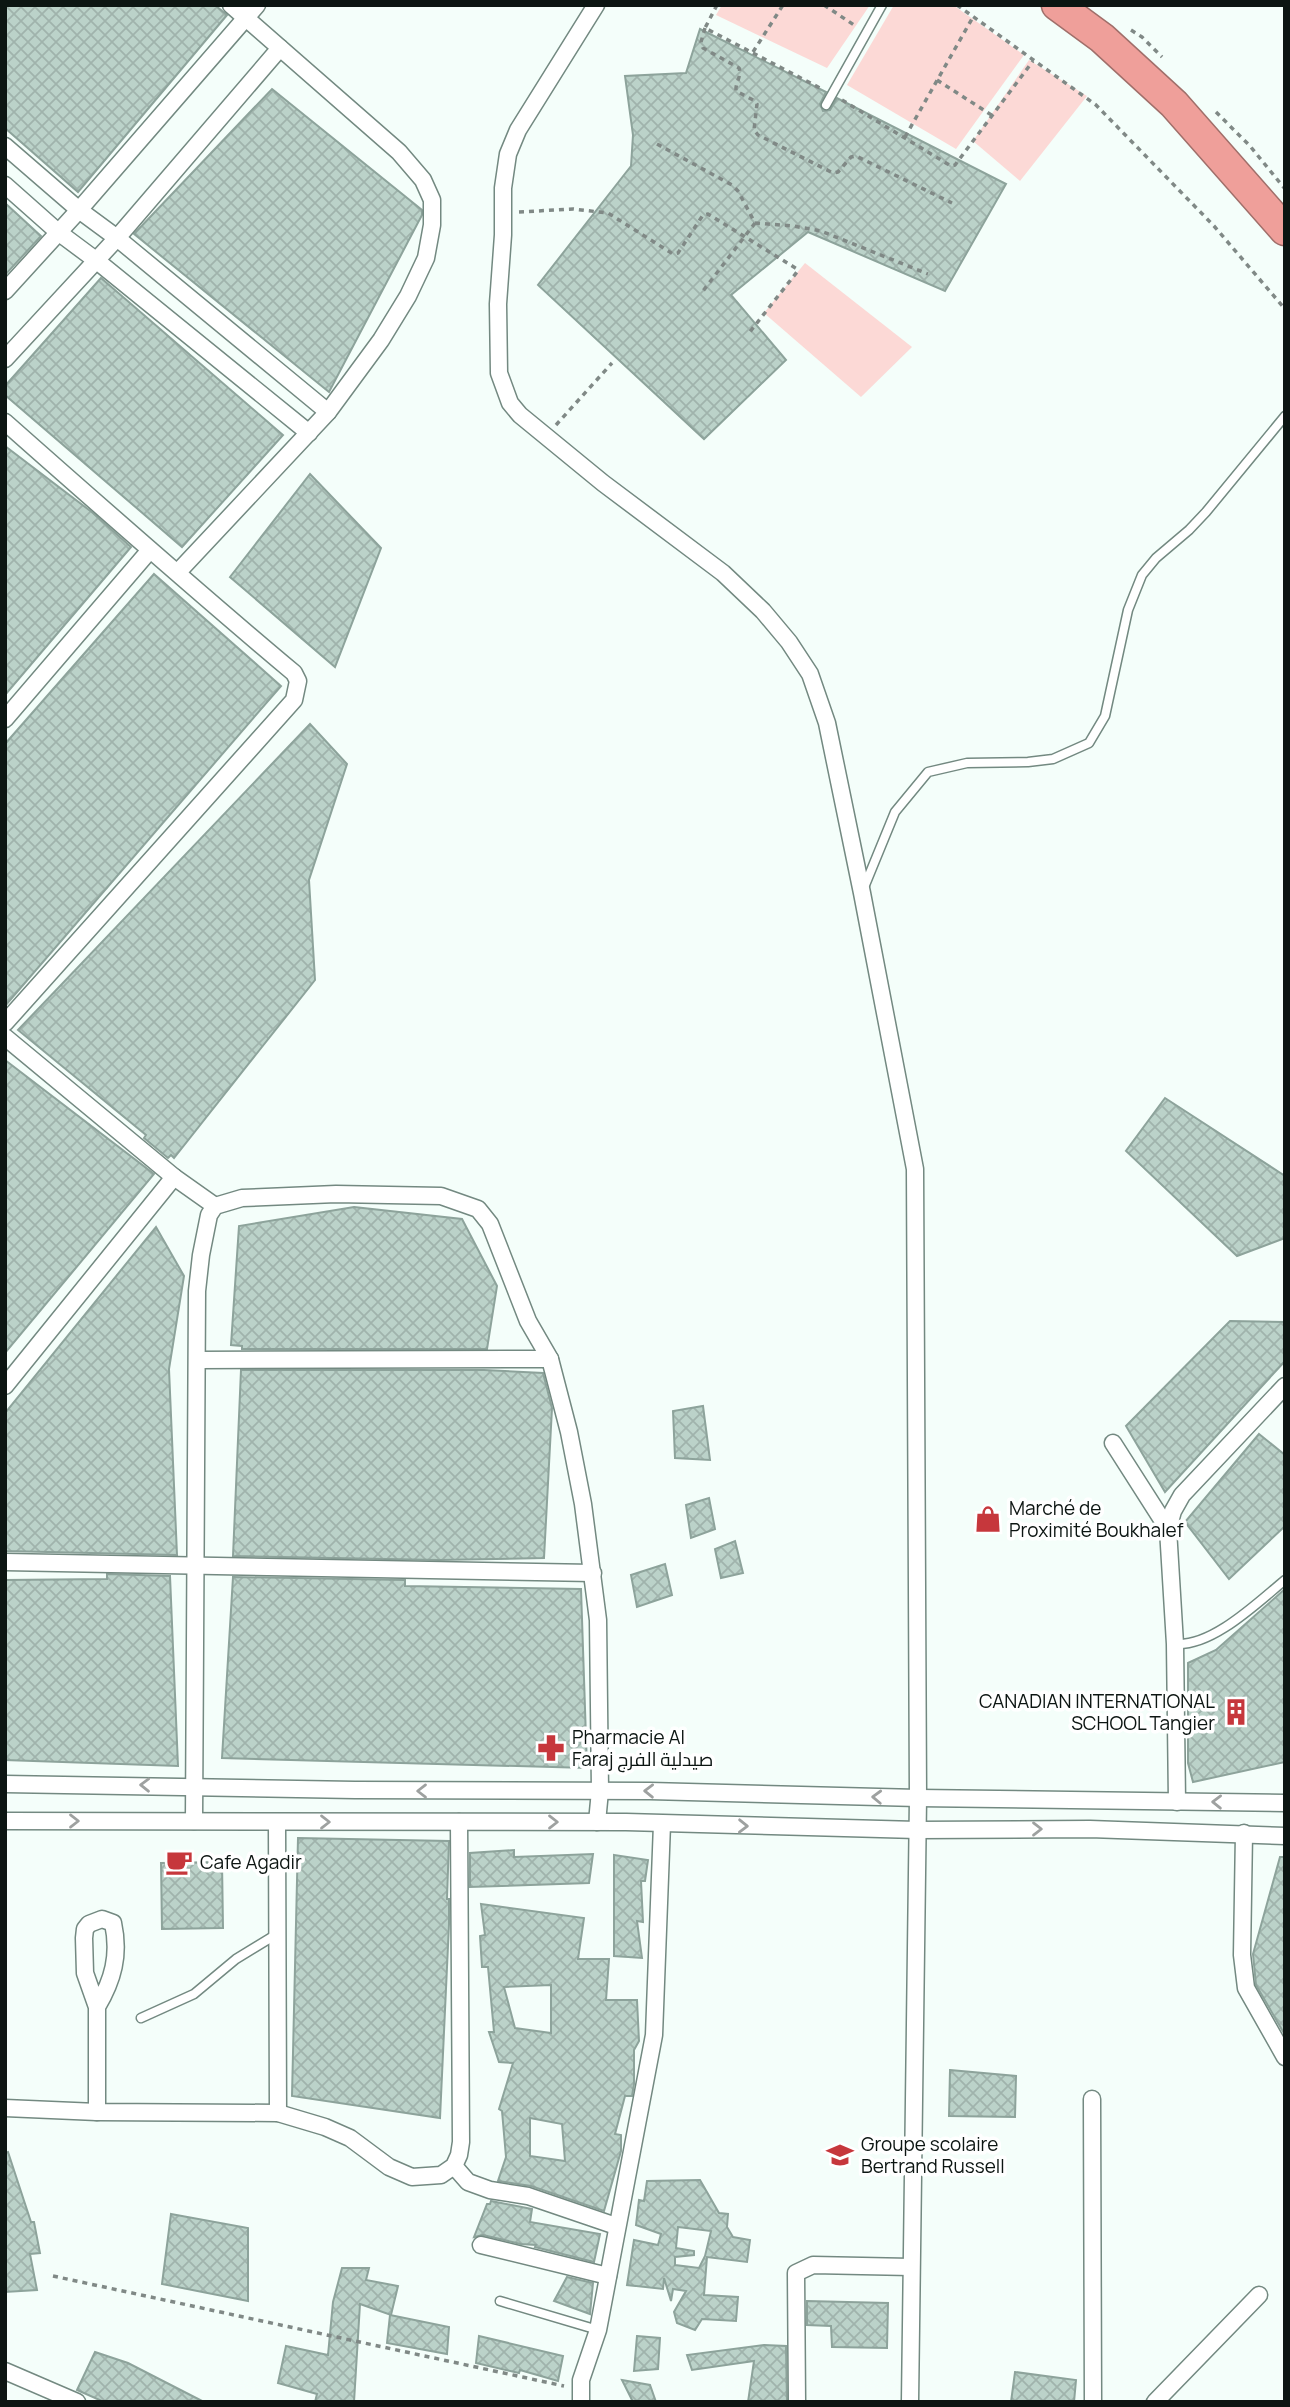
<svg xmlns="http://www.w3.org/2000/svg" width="1290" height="2407" viewBox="0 0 1290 2407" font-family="Manrope,Cairo,sans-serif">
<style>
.grass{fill:#fcd9d6}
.building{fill:url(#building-cross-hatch);stroke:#8da39b;stroke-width:2;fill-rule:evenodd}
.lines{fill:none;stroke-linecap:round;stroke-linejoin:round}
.lane-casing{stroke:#738981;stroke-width:11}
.street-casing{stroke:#738981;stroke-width:19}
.highway-casing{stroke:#a06f6a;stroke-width:33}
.path{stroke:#808986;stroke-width:3.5;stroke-dasharray:5 5;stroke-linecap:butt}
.lane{stroke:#fff;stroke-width:8}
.street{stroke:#fff;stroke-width:16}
.highway{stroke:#ef9f9a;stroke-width:30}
.oneway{stroke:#9ea1a0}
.labels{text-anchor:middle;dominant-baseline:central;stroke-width:7;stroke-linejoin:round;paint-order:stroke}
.poi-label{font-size:19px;fill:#0c1512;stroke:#fff;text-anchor:start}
</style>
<defs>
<pattern id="building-cross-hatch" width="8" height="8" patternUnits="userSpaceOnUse" patternTransform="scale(1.75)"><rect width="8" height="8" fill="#bbd2c9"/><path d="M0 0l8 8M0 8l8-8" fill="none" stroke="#a0b3ac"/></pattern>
</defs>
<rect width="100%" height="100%" fill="#f4fefa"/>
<g class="grass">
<polygon points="722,5 870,5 827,68 716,15"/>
<polygon points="894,5 953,5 1024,55 956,149 847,85"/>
<polygon points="1029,60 1087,96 1020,181 973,141"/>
<polygon points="805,263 912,347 861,397 764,313"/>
</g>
<g class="building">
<polygon points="5,5 215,5 227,15 78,192 5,128"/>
<polygon points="700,29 826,92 820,104 823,111 830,110 837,98 1006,184 945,291 808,232 731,295 786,360 704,439 538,285 631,166 633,135 625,76 686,73"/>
<polygon points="272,89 422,210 422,215 329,392 134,234"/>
<polygon points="5,203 41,236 5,275"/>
<polygon points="101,278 283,435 182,547 5,395 5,386"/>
<polygon points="5,446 93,513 131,547 5,695"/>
<polygon points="310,474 381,548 335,667 230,577"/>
<polygon points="154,574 281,686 5,1006 5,744"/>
<polygon points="310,724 347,764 309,880 315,980 174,1158 171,1155 168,1158 144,1138 146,1135 18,1030"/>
<polygon points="5,1060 154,1174 5,1353"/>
<polygon points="1165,1098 1285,1176 1285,1238 1237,1256 1126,1151"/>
<polygon points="354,1207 462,1219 497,1286 487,1349 242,1349 242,1346 231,1345 239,1226"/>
<polygon points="156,1227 184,1276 169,1369 177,1555 5,1551 5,1413"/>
<polygon points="1230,1321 1285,1322 1285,1361 1165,1492 1126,1426"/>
<polygon points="241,1370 484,1370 543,1373 552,1408 544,1558 439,1560 233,1556"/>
<polygon points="703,1406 710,1460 675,1458 673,1411"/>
<polygon points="1259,1434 1285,1455 1285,1526 1229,1579 1185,1522"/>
<polygon points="709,1498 715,1529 691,1538 686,1505"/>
<polygon points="735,1541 743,1573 721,1578 715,1549"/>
<polygon points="665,1564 672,1595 637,1607 631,1575"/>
<polygon points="107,1574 170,1576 178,1766 5,1760 5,1580 107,1579"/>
<polygon points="233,1577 405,1580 405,1586 581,1589 587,1768 222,1758"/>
<polygon points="1285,1589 1285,1762 1193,1782 1188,1763 1188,1663 1216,1650"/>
<polygon points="298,1838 449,1841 447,1899 449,1899 449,1924 440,2118 292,2096"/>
<polygon points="514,1850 514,1857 593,1854 589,1883 470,1887 470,1853"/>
<polygon points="614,1855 648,1860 645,1881 641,1881 643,1922 637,1921 642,1958 614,1956"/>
<polygon points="1280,1857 1285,1857 1285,2035 1256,1985 1253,1954"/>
<polygon points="222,1862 223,1928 162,1929 161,1863"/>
<path d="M481,1904L584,1918L578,1959H609L606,2000H637L639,2041L634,2050V2084L632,2096H625L615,2134L621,2135V2151L604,2211L531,2186L498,2181L506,2157L502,2111L499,2109L513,2063L499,2062L489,2032H494L488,1967H482L480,1936L485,1935ZM551,1985V2033L515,2028L504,1987ZM530,2118L562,2124L565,2161L530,2156Z"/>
<polygon points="950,2070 1016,2076 1015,2117 949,2116"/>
<polygon points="8,2152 31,2222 34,2222 40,2253 30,2254 37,2290 5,2292 5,2153"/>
<path d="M700,2180L719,2213L728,2214L727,2227L733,2237L750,2240L747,2262L707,2257L704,2295L738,2297L736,2321L702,2319L695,2330L677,2323L674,2312L686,2291L673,2289L671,2301L664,2278L663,2289L627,2285L634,2240L658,2245L661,2234L636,2225L639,2200L644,2201L647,2181ZM678,2227L711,2231L705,2256L699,2268L675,2265V2257L694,2255V2251L676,2248Z"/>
<polygon points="491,2201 532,2209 530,2222 600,2234 594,2262 535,2247 536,2245 521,2244 483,2235 474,2237 487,2204 490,2204"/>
<polygon points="171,2214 248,2228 248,2301 162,2284"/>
<polygon points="342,2268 369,2268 366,2280 398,2286 391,2315 360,2304 354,2402 315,2402 317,2394 278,2383 286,2346 328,2355 333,2302"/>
<polygon points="567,2277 593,2283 590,2314 554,2301"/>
<polygon points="807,2301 888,2303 887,2348 832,2347 831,2326 807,2325"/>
<polygon points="390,2315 449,2327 447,2354 387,2343"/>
<polygon points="479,2336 563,2356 558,2381 520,2370 519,2373 476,2363"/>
<polygon points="637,2336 660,2338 658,2369 634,2371"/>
<polygon points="764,2345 786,2346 787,2402 748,2402 754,2361 692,2370 687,2355"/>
<polygon points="95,2352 128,2363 204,2402 104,2402 77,2390"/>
<polygon points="1015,2372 1076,2380 1074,2402 1011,2402"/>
<polygon points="622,2380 650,2385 656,2402 633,2402"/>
</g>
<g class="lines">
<defs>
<g id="lane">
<polyline points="826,105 882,5"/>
<polyline points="863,890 895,812 928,772 967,763 1028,762 1053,759 1089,743 1105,716 1128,610 1142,575 1156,558 1189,530 1206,512 1285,416"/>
<path d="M1175,1644C1212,1647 1257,1603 1285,1580"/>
<polyline points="141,2018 194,1994 236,1959 277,1934"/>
<polyline points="500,2301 598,2330"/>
</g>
<g id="street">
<polyline points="596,5 518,130 508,154 503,188 503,235 498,304 499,373 510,403 520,415 603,483 723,573 763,611 789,642 810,674 827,723 862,893 915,1169 918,1798 910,2402"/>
<polyline points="5,146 79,210 117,238 328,412"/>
<polyline points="5,185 58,232 97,261 309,433"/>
<polyline points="5,291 79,210 257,5"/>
<polyline points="5,359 117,238 280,48"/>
<path d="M5,422C101,507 196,591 294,673L298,681L294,700L5,1023"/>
<polyline points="178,572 328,412 381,340 408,296 426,258 432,225 432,200 423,180 399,152 231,5"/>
<polyline points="5,719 150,550"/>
<polyline points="5,1037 174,1177 215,1206"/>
<polyline points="198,1360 550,1359"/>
<polyline points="5,1386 174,1177"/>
<polyline points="1113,1443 1168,1529"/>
<polyline points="5,1562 593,1573"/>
<polyline points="5,1784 355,1790 650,1791 918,1798 1285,1803"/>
<polyline points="1177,1802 1175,1644 1168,1529 1173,1511 1182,1495 1285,1386"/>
<polyline points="5,1821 626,1822 917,1830 1090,1829 1285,1836"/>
<polyline points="194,1821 197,1291 201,1255 209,1215 215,1206 242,1198 336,1194 441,1196 478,1209 490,1224 528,1321 550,1359 569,1432 583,1504 598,1620 600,1791 597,1822"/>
<polyline points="277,1822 278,2113"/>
<polyline points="1244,1833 1242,1955 1246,1988 1285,2057"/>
<path d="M97,2007C113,1980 120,1955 113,1923L102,1919L89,1924L85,1929L84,1938L85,1973L97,2007V2112"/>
<polyline points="1092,2099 1093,2402"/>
<polyline points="5,2108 97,2112 278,2113 325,2127 350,2138 389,2167 412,2177 441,2175 454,2166 459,2155 461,2142 459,1822"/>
<polyline points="454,2166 468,2182 490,2190 528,2196 616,2226"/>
<polyline points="481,2245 608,2276"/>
<polyline points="5,2371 77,2402"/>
<polyline points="581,2402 581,2380 598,2330 654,2035 662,1824"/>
<polyline points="797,2402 796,2273 813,2265 911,2267"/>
<polyline points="1155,2402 1259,2295"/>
</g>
<polyline id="highway" points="1057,5 1102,38 1174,104 1285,230"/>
</defs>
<use href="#lane" class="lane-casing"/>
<use href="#street" class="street-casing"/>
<use href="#highway" class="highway-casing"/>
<g class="path">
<polyline points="717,5 705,28 820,88"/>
<polyline points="824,5 857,27"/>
<polyline points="957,5 1096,105 1214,226 1285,309"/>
<path d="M705,28L701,42L703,48L739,68C742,76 735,83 736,91L755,101L757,104L754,130L758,135L833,173L838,172L851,157L856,156L952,203"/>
<polyline points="1131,30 1142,37 1162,57"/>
<polyline points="753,52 783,5"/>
<polyline points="937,80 993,116"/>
<polyline points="842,100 951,166 955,165 1033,61"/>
<polyline points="1216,112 1250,146 1285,189"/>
<polyline points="905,137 973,17"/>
<polyline points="657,144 732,185 738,191 755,223 703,291"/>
<polyline points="519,212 573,209 608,213 673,254 678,253 703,215 708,214 797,269 797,272 749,333"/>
<polyline points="755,223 793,226 821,231 928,274"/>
<polyline points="556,425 612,363"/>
<polyline points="53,2276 564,2386"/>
</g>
<use href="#lane" class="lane"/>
<use href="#street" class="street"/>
<use href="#highway" class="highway"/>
</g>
<defs><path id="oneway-chevron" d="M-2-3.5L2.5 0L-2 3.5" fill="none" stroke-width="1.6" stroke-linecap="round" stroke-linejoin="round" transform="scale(1.75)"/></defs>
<g class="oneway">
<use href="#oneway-chevron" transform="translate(145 1785) rotate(-179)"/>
<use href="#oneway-chevron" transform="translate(422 1791) rotate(-180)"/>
<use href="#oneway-chevron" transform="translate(649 1791) rotate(-179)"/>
<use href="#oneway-chevron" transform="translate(877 1797) rotate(-178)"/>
<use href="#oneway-chevron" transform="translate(1217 1802) rotate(-179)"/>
<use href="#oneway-chevron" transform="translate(74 1821)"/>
<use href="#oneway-chevron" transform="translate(325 1822)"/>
<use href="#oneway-chevron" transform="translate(553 1822)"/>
<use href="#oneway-chevron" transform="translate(743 1826) rotate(1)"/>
<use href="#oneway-chevron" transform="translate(1037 1829)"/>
</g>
<defs>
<symbol id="shop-bare" viewBox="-9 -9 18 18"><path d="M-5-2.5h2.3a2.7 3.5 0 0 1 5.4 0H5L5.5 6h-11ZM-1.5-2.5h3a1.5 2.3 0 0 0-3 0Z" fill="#c6373c" stroke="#fff" stroke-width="2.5" paint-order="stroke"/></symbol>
<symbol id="building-bare" viewBox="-9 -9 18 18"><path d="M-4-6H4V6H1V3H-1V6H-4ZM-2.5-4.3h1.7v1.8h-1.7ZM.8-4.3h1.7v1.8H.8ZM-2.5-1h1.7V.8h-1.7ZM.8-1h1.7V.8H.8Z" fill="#c6373c" stroke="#fff" stroke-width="2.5" paint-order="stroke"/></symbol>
<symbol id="pharmacy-bare" viewBox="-9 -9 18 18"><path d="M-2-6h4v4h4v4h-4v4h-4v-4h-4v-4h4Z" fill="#c6373c" stroke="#fff" stroke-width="2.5" paint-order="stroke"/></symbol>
<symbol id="cafe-bare" viewBox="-9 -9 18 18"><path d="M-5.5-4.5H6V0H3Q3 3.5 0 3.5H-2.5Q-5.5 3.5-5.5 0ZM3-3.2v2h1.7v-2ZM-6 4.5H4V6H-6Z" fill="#c6373c" stroke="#fff" stroke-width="2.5" paint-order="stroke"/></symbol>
<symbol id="school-bare" viewBox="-9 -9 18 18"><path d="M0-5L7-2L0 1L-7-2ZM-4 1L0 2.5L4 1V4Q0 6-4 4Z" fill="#c6373c" stroke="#fff" stroke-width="2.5" paint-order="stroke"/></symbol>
</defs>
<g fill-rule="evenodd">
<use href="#shop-bare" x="969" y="1500" width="38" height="38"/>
<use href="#building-bare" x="1217" y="1693" width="38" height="38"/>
<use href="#pharmacy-bare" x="532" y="1729" width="38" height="38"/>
<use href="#cafe-bare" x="160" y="1843" width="38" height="38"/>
<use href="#school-bare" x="821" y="2136" width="38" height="38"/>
</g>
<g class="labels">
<g class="poi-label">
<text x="1009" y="1508">Marché de<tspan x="1009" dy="22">Proximité Boukhalef</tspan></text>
<text x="1215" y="1701" text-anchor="end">CANADIAN INTERNATIONAL<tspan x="1215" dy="22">SCHOOL Tangier</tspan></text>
<text x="572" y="1737">Pharmacie Al<tspan x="572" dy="22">Faraj صيدلية الفرج</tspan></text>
<text x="200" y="1862">Cafe Agadir</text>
<text x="861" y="2144">Groupe scolaire<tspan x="861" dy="22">Bertrand Russell</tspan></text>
</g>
</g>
<rect width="1290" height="2407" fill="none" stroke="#0c1512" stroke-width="14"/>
</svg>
